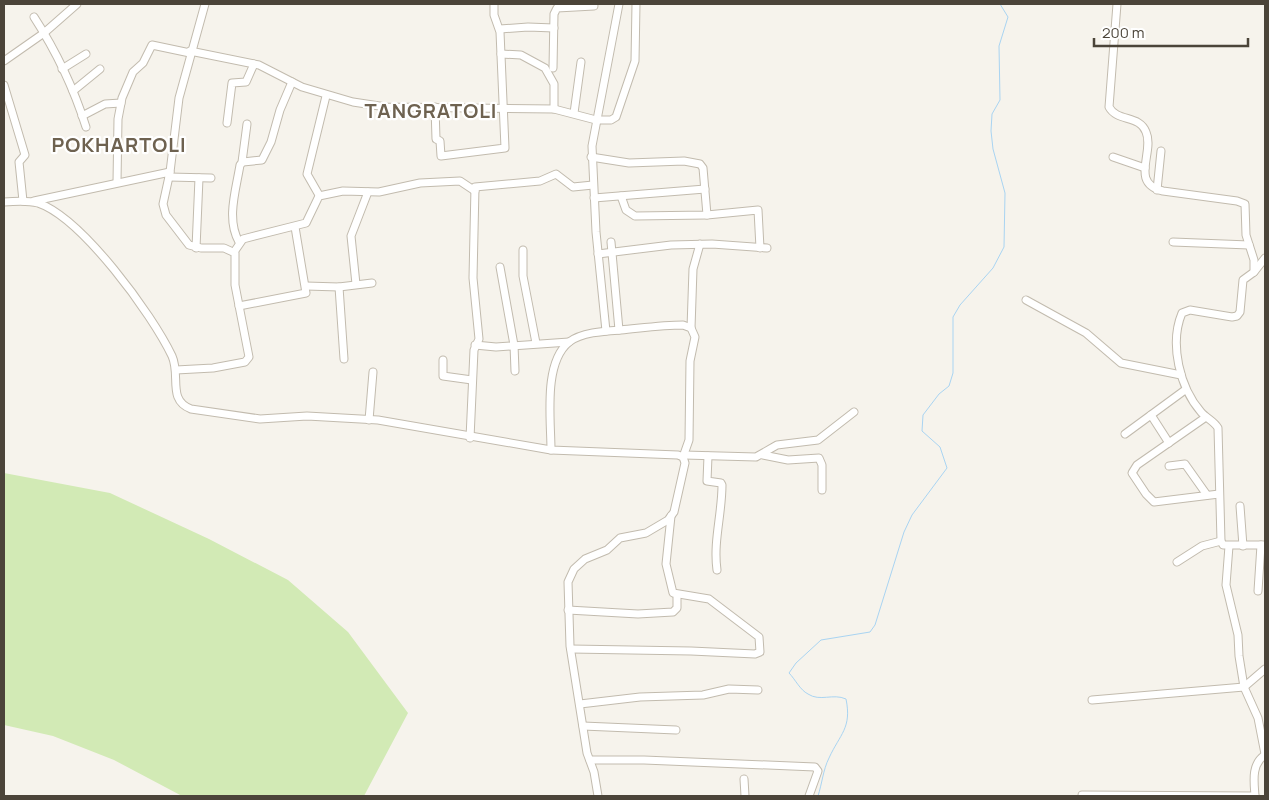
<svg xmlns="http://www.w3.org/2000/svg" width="1269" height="800" viewBox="0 0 1269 800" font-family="Manrope,sans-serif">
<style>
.green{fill:#d2eab5}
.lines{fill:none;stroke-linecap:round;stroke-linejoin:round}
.stream{stroke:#a9d4f2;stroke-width:1}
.minor-casing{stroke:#c2bbae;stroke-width:9}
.minor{stroke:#fff;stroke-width:7}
.labels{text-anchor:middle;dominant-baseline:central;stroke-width:4.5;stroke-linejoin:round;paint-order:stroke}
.district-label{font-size:20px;font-weight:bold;letter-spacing:1px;fill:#6e6250;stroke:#fff}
</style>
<rect width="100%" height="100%" fill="#f6f3ec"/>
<polygon class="green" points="4,473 110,493 209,539 288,580 348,632 408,713 364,796 182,796 114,760 53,736 4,725"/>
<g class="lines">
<path class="stream" d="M818,796C822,784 823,770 829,758C840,734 852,728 846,699C833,693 820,702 808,694C800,690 795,679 789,673L796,663L821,640L870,632L875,625L904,532L912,515L947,468L940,447L922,431L923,415L939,394L949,386L953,373V317L960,305L993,268L1004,247L1005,193L993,149L991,131L992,114L1000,100L999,46L1008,17L1000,4"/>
<defs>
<g id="minor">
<path d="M1117,4L1109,107C1117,122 1140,115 1146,132C1155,152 1129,183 1163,191L1237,201L1245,204L1246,235L1254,260V272L1243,280L1240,312L1237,316L1232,317L1190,310L1182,313C1169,344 1180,388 1201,412C1206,418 1214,421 1218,428L1221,541L1223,545H1265"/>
<path d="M34,17C56,51 74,89 86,127"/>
<polyline points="500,29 528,27 554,28"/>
<polyline points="190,51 259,65 302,87 353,102 386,107 554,109 596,120 611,120 616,117 635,61 636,4"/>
<polyline points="501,54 521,55 545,68 554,84 554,109"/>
<polyline points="4,61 44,33 77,4"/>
<polyline points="553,68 554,14 557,8 594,6"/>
<polyline points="62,69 86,54"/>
<polyline points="4,85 25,155 19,162 23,201"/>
<polyline points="73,91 100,69"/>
<polyline points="435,107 436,139 440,141 441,156 505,148 500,32 494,15 494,4"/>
<polyline points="574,113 581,62"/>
<polyline points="82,116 105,104 121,103"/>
<polyline points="227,123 232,83 246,82 254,64"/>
<polyline points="591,157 629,163 684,161 700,164 703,168 707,215"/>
<polyline points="1113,157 1145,168"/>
<polyline points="242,162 247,124"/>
<polyline points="169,177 211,178"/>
<polyline points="117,182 118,119 122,98 133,72 143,63 152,45 190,53"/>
<polyline points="1157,190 1161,151"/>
<polyline points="319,195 307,174 326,96"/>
<polyline points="621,196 626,210 635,216 707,215 758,210 760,248"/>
<polyline points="594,198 705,189"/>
<polyline points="34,201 170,172"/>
<path d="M4,202C15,201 27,200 38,203C82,218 152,314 172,356C181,376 167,400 191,409L260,419L307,416L378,420L551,450L678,455L683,457L685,463L674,512L668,520L646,533L620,538L607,550L585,559L574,569L568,582L570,646L587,753L594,772L598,796"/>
<path d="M239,242C226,219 236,190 240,165L243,162L262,160L271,142L280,110L292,82"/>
<polyline points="611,242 619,330"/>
<polyline points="1173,242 1249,245"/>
<polyline points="196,248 199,178"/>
<polyline points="523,250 523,276 536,343"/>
<polyline points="234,252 243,239 306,223 319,196 343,191 379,192 420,183 460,181 475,191"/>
<polyline points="598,254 671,245 712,244 767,248"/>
<polyline points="500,267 514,345 515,371"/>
<polyline points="1254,272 1265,258"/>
<polyline points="356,284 351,236 368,192"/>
<polyline points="306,286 339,287 372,283"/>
<polyline points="339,287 344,359"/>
<polyline points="1026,300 1086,333 1121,363 1181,375"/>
<polyline points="239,306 306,293 295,227"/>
<polyline points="691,328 693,269 700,244"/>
<polyline points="606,331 596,232 592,146 619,4"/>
<polyline points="475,345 496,347 569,342"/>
<polyline points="443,360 443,376 472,380"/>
<polyline points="176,370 213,368 245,362 249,357 235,285 235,253 224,248 201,248 189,245 166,215 163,204 170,172 179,98 205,4"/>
<polyline points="1151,415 1169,443"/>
<polyline points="1206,417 1137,465 1132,473 1146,494 1154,502 1219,494"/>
<polyline points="369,420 373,372"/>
<polyline points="1125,434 1185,390"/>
<polyline points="470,438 474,350 479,339 473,278 475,187 540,181 556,174 573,187 593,185"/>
<path d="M551,450C551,420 543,363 569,342C582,332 606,331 621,330C642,328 663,325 683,325L691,328L695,337L690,361L689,440L683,457"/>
<polyline points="684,455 756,457 777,445 818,440 854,412"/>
<polyline points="763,455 788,460 819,458 822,465 822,490"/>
<path d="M708,456L707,481L721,483L722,485C722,514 713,542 717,570"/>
<polyline points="1169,466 1185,464 1207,495"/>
<polyline points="1240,506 1243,546"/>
<polyline points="1229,546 1226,585 1238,635 1239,656 1244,687 1258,718 1265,754"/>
<polyline points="1177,562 1202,546 1221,541"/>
<polyline points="1258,591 1261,545"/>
<polyline points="568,610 638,614 673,612 677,608 677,595"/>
<polyline points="571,649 691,651 755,654 760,652 759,637 709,599 673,593 666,564 671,516"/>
<polyline points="1092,700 1244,687 1265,669"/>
<polyline points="580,704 640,697 703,695 729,689 758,690"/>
<polyline points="583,726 676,730"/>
<polyline points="590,760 644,760 815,767 818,771 809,796"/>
<polyline points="744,779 745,796"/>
<polyline points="1082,795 1255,796"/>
<path d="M1255,796C1254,782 1251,764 1265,755"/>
</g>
</defs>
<use href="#minor" class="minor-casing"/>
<use href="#minor" class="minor"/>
</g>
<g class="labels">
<g class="district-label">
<text x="431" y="110">TANGRATOLI</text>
<text x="119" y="144">POKHARTOLI</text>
</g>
</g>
<rect width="1269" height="800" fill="none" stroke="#4b4439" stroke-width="10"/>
<path d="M1094 38v8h154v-8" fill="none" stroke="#4b4439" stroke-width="2.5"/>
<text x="1102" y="38" font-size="15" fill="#4b4439" stroke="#ffffff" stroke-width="4" paint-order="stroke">200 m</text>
</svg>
